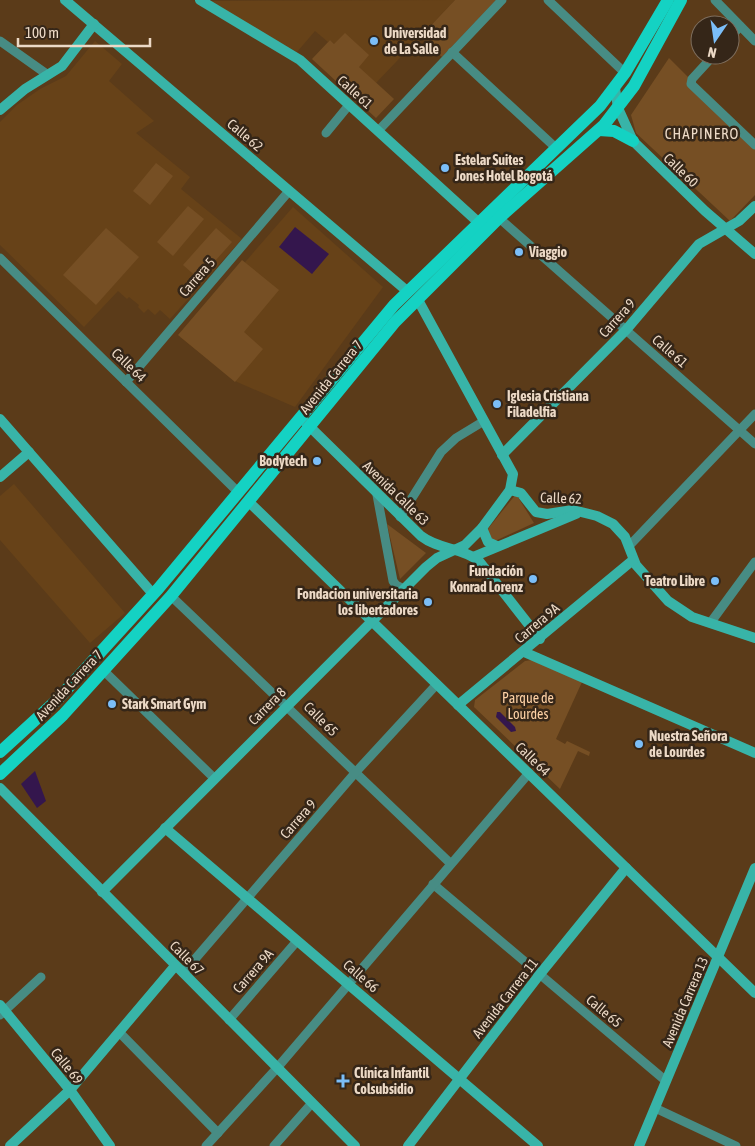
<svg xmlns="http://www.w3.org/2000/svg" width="755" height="1146" viewBox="0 0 755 1146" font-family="'Asap Condensed',sans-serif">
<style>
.built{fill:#674218}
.green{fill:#764f24}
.water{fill:#34164d}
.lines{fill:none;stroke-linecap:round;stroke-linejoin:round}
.street{stroke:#478c84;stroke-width:9}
.secondary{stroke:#38b4a8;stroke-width:10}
.primary{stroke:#14d2c3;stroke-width:12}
.poi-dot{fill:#7bbef8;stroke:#352618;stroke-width:2}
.labels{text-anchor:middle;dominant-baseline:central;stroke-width:5;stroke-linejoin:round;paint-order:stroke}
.poi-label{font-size:14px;font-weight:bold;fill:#ecd9c6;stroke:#352618;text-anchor:start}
.street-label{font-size:14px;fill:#ecd9c6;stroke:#352618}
.park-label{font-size:14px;fill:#fed1a5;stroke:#352618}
.neighbourhood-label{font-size:15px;letter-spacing:1px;fill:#ecd9c6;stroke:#352618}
</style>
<rect width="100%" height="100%" fill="#5b3b19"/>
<g class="built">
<polygon points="455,0 376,83 330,40 328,42 315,31 297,52 206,1"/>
<polygon points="95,41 122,64 109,81 154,121 136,133 190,177 181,189 242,239 170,319 160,310 155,315 148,309 144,313 138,307 139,305 129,297 127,299 118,291 84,327 0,245 0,122 17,105 40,89 66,76"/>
<polygon points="293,207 383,287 295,407 237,382 180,337"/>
<polygon points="14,484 125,613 90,643 0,540 0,496"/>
</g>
<g class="green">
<polygon points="455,0 496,0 442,57 420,37"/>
<polygon points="345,33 369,55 359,67 394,99 376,118 312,59 330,40 334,44"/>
<polygon points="669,58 755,144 755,195 730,221 636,133 631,115"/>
<polygon points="156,163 173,176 150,205 133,191"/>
<polygon points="188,206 204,219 173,256 157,242"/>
<polygon points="106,228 139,257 96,305 63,275"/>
<polygon points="216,228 232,242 199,279 183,265"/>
<polygon points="242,260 279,290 244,332 263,349 235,382 178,335"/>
<polygon points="516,494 534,523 495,541 489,540 487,530"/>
<polygon points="387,524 426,553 400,579"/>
<polygon points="532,660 582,682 556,739 565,744 567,741 590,752 589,756 578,751 560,789 474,707 475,700 525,661"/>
</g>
<g class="water">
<polygon points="295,227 329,254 312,274 279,247"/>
<polygon points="497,712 500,712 515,727 516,731 511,732 496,717"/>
<polygon points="35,771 46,801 37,808 21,784"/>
</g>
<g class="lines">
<g class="street">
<polyline points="548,0 625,73"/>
<polyline points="715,0 755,41"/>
<polyline points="730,38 740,26"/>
<polyline points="0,41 48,75"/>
<polyline points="452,52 556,148"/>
<polyline points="714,55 692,79 691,84 755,145"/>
<polyline points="378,131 502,0"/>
<polyline points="326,133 349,105"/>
<polyline points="499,218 755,444"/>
<polyline points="0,258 238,492"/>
<polyline points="126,382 289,191"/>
<polyline points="377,495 393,581 396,585 404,589"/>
<polyline points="400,517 441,452 456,438 484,421"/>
<polyline points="629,546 755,414"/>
<polyline points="171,596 450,863"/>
<polyline points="711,622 755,562"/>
<polyline points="103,670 214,778"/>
<polyline points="433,884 666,1081"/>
<polyline points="183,973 355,773 437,684"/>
<polyline points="0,1015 41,977"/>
<polyline points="229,1020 297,941"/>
<polyline points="119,1032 218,1133"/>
<polyline points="655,1108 736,1146"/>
<polyline points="206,1146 277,1068 529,773"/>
<polyline points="274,1146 312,1103"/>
</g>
<g class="secondary">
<polyline points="65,0 407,291"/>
<polyline points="200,0 300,60 478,222"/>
<polyline points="615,88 618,108 633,141 705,211 755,254"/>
<polyline points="0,110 25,89 62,66 94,24"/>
<polyline points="0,419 153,594"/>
<path d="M304,421L421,536C439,550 461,547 479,561L540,639"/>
<polyline points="502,455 626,330 699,244 739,221 755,206"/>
<polyline points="0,477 29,452"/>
<polyline points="510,490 521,493 536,512 547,514 573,510 597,516 613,524 625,537 636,565 668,601 692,617 755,638"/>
<polyline points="249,502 755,993"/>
<polyline points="482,528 488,542 497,546"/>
<polyline points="473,557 576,514"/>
<polyline points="524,652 755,753"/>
<polyline points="458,705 633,560"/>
<polyline points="0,788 355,1146"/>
<polyline points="165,828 538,1146"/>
<polyline points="102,892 426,567 437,558 465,545 482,528 510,490 513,474 418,300"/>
<polyline points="0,1005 70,1090 110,1146"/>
<polyline points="10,1146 70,1090 175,966"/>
<polyline points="408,1146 540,974 626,868"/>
<polyline points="639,1146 755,868"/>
</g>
<g class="primary">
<polyline points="599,130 614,131 633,141"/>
<polyline points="0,752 57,700 158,589 394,305 600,106 625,73 668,0"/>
<polyline points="0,774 63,715 171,596 395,322 499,218 604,125 634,86 681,0"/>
</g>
</g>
<g class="poi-dot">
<circle cx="374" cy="41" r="5"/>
<circle cx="445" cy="168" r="5"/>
<circle cx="519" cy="252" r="5"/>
<circle cx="497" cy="404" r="5"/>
<circle cx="317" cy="461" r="5"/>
<circle cx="533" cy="579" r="5"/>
<circle cx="715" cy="581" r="5"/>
<circle cx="428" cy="602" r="5"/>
<circle cx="112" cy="704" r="5"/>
<circle cx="639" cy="744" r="5"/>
<path d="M340.5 1073.5h5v5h5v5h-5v5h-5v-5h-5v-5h5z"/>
</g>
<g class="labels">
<g class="poi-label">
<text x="384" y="33">Universidad<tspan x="384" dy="16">de La Salle</tspan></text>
<text x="455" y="160">Estelar Suites<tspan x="455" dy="16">Jones Hotel Bogotá</tspan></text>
<text x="529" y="252">Viaggio</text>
<text x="507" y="396">Iglesia Cristiana<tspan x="507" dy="16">Filadelfia</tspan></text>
<text x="307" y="461" text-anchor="end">Bodytech</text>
<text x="523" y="571" text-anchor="end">Fundación<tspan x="523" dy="16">Konrad Lorenz</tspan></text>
<text x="705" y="581" text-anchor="end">Teatro Libre</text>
<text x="418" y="594" text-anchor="end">Fondacion universitaria<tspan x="418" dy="16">los libertadores</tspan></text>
<text x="122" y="704">Stark Smart Gym</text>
<text x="649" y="736">Nuestra Señora<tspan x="649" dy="16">de Lourdes</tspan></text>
<text x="354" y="1073">Clínica Infantil<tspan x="354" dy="16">Colsubsidio</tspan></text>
</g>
<g class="street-label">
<text transform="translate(355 92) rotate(42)">Calle 61</text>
<text transform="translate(245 135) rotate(40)">Calle 62</text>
<text transform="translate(681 170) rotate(44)">Calle 60</text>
<text transform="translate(197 277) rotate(-49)">Carrera 5</text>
<text transform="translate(617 318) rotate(-48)">Carrera 9</text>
<text transform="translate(670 351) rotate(41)">Calle 61</text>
<text transform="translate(129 365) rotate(44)">Calle 64</text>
<text transform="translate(331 377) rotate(-51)">Avenida Carrera 7</text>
<text transform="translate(396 493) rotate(44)">Avenida Calle 63</text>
<text transform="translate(561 498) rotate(2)">Calle 62</text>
<text transform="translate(537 623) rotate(-40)">Carrera 9A</text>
<text transform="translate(69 685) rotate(-47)">Avenida Carrera 7</text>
<text transform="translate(267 706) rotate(-45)">Carrera 8</text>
<text transform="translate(321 719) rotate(45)">Calle 65</text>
<text transform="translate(533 759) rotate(44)">Calle 64</text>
<text transform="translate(298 819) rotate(-49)">Carrera 9</text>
<text transform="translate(187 958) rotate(45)">Calle 67</text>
<text transform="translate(253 971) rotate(-49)">Carrera 9A</text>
<text transform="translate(361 976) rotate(41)">Calle 66</text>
<text transform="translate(505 998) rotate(-52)">Avenida Carrera 11</text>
<text transform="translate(685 1002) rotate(-67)">Avenida Carrera 13</text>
<text transform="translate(604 1011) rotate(40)">Calle 65</text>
<text transform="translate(67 1066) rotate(51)">Calle 69</text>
</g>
<g class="park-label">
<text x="528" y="698">Parque de<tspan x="528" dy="16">Lourdes</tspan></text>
</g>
<g class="neighbourhood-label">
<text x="702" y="133">CHAPINERO</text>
</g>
</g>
<g transform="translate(715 40) rotate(193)"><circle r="24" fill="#352618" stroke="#7e6e5e"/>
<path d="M0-4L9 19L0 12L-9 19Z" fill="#7bbef8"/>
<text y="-8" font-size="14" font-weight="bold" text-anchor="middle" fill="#ecd9c6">N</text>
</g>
<path d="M18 38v8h132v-8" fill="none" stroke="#ecd9c6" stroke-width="2.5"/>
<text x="25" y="38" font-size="15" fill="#ecd9c6" stroke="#352618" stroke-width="4" paint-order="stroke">100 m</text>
</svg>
